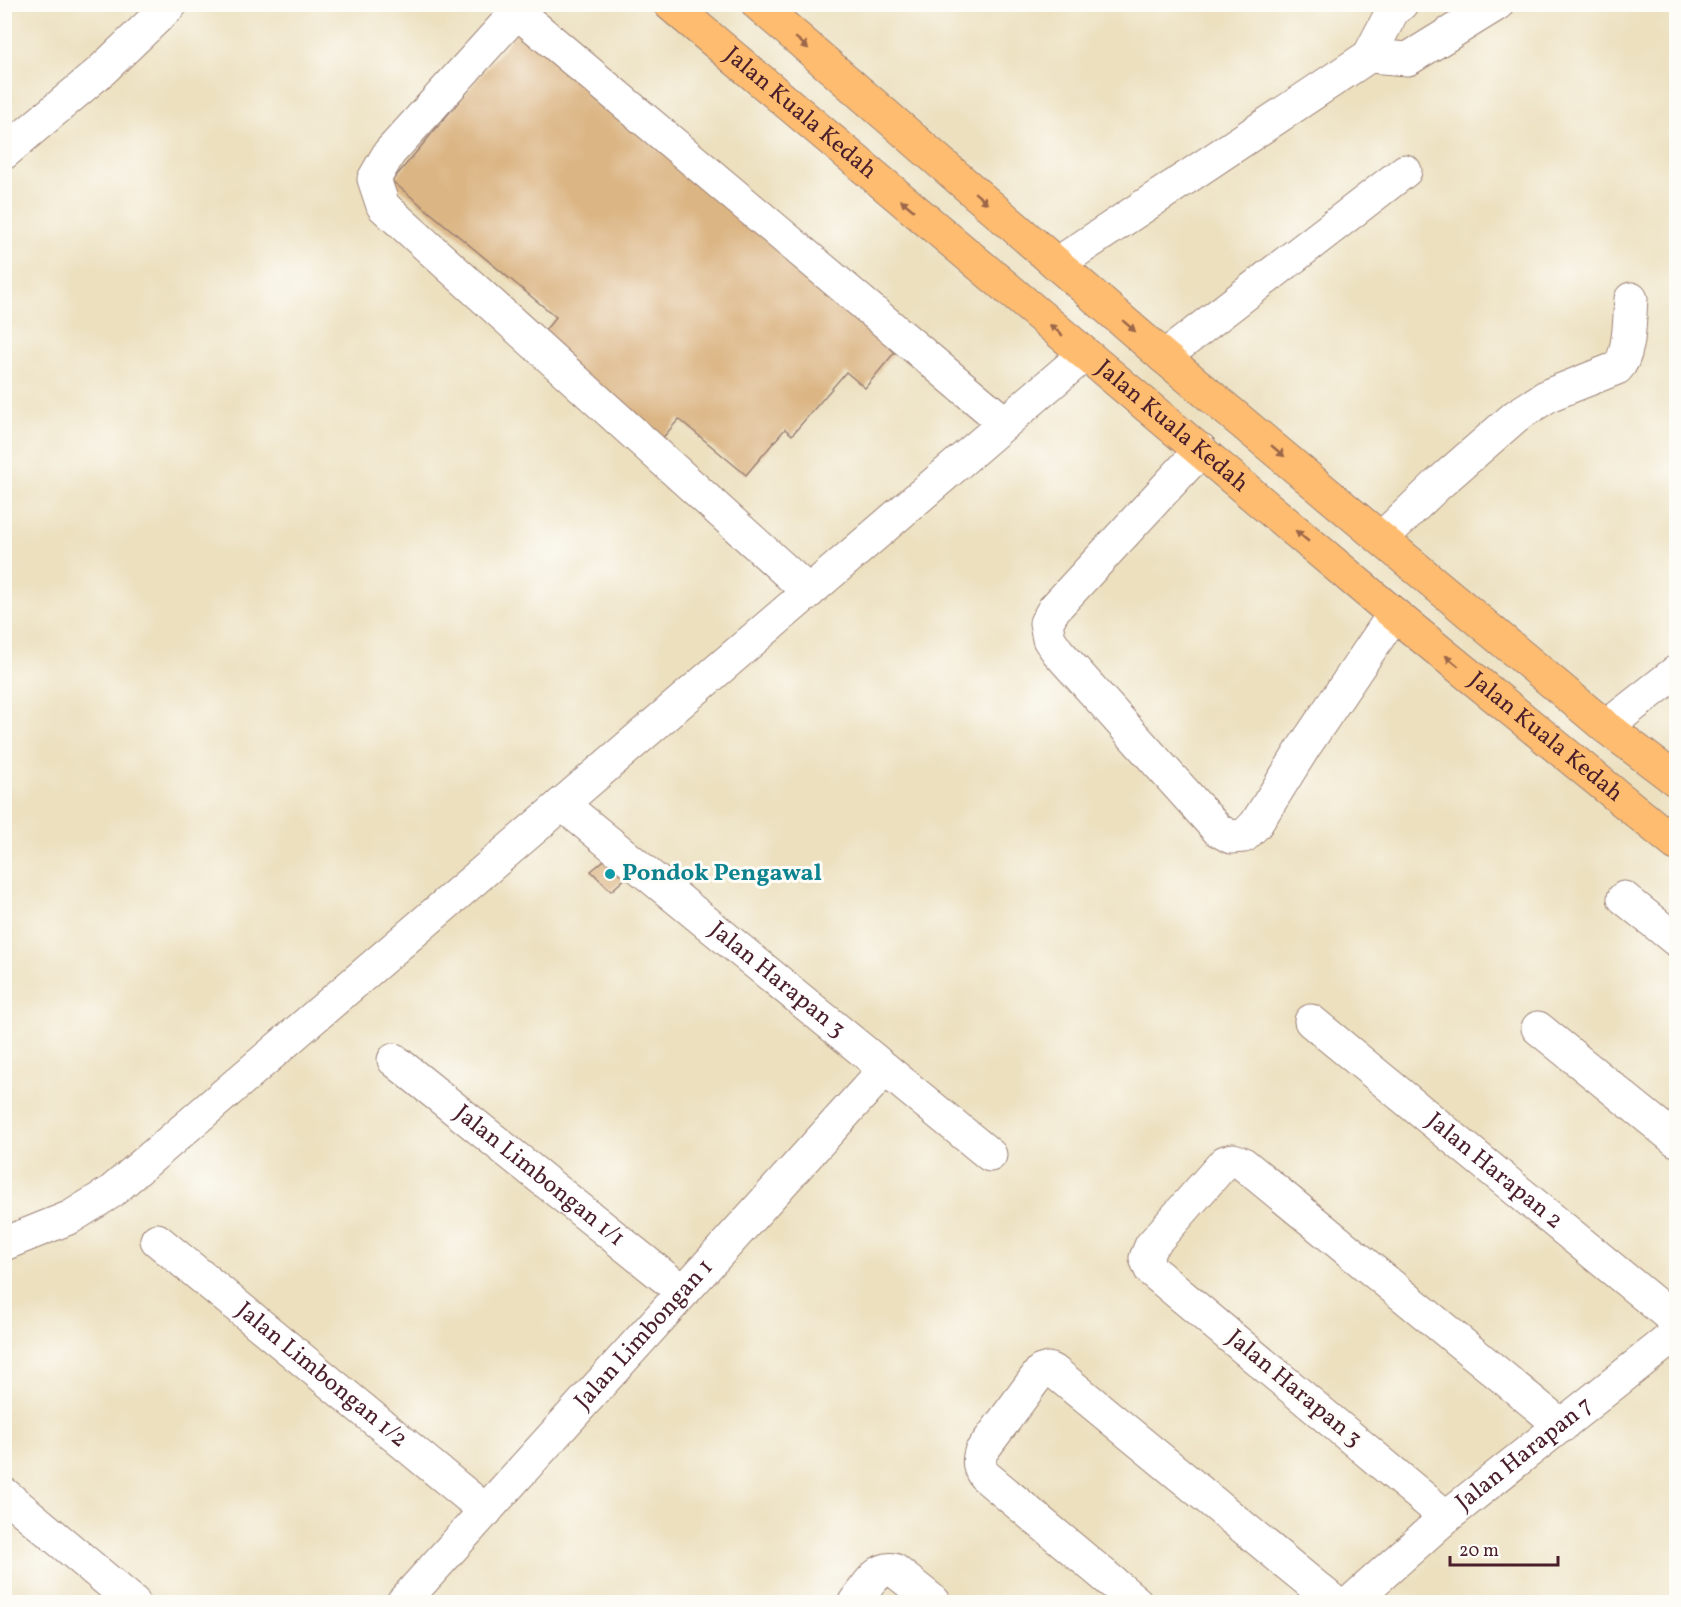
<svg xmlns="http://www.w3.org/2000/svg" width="1681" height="1607" viewBox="0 0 1681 1607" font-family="Vollkorn,serif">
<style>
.building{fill:#dbb584}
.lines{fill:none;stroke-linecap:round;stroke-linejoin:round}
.minor-casing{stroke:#9b8075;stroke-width:35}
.major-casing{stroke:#9b8075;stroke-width:35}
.minor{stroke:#fff;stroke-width:33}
.major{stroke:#febc70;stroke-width:33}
.oneway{fill:#9b664a}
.culture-dot{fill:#0f9aa8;stroke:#fdfcf7;stroke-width:2}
.labels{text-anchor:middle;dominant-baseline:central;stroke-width:6;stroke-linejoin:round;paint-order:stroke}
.street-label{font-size:24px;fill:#4a1f2b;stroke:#fdfcf7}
.culture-label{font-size:24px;font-weight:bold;fill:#0d838f;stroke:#fdfcf7;text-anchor:start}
</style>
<rect width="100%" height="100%" fill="#fdfcf7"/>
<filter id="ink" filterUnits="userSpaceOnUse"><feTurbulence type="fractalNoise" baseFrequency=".0167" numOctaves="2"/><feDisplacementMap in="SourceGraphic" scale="12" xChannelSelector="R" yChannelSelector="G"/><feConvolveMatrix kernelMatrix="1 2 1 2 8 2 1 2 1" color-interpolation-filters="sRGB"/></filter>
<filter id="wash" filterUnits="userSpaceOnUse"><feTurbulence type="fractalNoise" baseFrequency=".008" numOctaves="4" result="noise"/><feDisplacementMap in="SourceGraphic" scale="24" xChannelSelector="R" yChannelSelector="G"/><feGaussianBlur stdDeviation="1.35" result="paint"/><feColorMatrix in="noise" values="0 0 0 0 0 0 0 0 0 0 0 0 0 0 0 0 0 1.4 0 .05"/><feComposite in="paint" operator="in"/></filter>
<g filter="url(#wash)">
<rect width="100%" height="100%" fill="#ece0bf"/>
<g id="blocks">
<g class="building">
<polygon points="523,25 904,341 865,388 846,372 792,435 785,429 746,475 679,419 660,441 537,340 556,317 392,181"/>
<polygon points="608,857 628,876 611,891 591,871"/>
</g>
</g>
</g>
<g filter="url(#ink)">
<use href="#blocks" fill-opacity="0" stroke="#9b8075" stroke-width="1.5"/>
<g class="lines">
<defs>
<g id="minor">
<polyline points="1369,56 1408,59 1497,4"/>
<polyline points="4,153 101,71 171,4"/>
<polyline points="1057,264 1369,56 1393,10 1401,4"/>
<polyline points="1164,357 1405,171"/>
<polyline points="1201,450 1054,609 1046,623 1049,639 1058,652 1218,830 1231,837 1244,836 1256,824 1304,747 1394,614"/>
<path d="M1382,538L1436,486L1516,416L1549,395L1617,368C1631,354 1629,319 1631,299"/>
<polyline points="809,592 383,206 374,179 389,153 517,12 1005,423"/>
<polyline points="1606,727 1676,672"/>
<path id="s1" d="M562,804L990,1155"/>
<polyline points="1624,898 1676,940"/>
<path id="s2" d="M1311,1021L1676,1321"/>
<polyline points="1538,1028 1676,1140"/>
<path id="s3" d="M394,1060L683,1292"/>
<path id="s4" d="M157,1240L486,1511"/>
<polyline points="4,1244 71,1217 111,1192 1084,355"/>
<polyline points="4,1494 133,1602"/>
<polyline points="1446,1517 1151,1270 1146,1258 1151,1246 1225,1162 1233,1160 1242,1163 1562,1426"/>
<path id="s5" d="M403,1602L885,1069"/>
<path d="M855,1602C865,1590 877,1566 894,1570L934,1602"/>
<path d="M1136,1602L984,1475C979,1468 978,1461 981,1452L1041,1371L1048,1369L1056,1373L1334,1602"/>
<path id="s6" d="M1351,1602L1446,1517L1676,1334"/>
</g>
<g id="major">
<path id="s7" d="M670,4L1394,614L1676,844"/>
<polyline points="758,4 1164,357 1606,727 1676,780"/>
</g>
</defs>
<use href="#minor" class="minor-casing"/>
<use href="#major" class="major-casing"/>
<use href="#minor" class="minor"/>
<use href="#major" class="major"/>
</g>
<defs><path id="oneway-solid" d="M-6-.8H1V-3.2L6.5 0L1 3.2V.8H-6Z" transform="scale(1.5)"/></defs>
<g class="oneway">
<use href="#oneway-solid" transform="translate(802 43) rotate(41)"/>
<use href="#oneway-solid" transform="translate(981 198) rotate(41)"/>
<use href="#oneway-solid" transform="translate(907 205) rotate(-140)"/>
<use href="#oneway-solid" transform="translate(1129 326) rotate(41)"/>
<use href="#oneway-solid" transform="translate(1056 330) rotate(-140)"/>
<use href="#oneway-solid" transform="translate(1278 451) rotate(40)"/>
<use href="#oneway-solid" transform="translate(1302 536) rotate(-140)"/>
<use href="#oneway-solid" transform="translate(1452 661) rotate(-141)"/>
</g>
</g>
<circle class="culture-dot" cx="610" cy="874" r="6"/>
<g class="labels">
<g class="street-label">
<text stroke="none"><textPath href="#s7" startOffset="170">Jalan Kuala Kedah</textPath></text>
<text stroke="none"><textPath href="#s7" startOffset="656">Jalan Kuala Kedah</textPath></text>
<text stroke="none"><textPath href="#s7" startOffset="1142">Jalan Kuala Kedah</textPath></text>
<text stroke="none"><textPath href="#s1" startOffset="278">Jalan Harapan 3</textPath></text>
<text stroke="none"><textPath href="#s2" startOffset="237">Jalan Harapan 2</textPath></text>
<text stroke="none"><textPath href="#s3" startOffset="186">Jalan Limbongan 1/1</textPath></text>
<text stroke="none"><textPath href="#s5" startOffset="360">Jalan Limbongan 1</textPath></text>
<text stroke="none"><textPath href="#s4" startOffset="213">Jalan Limbongan 1/2</textPath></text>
<text transform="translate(1294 1389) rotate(40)">Jalan Harapan 3</text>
<text stroke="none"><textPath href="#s6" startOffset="228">Jalan Harapan 7</textPath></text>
</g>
<g class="culture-label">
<text x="622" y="874">Pondok Pengawal</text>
</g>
</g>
<rect width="1681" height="1607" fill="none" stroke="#fdfcf7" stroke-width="24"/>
<path d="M1450 1556v9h108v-9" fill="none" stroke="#4a1f2b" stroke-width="3"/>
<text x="1459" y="1556" font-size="18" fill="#4a1f2b" stroke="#fdfcf7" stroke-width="4.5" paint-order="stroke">20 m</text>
</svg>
